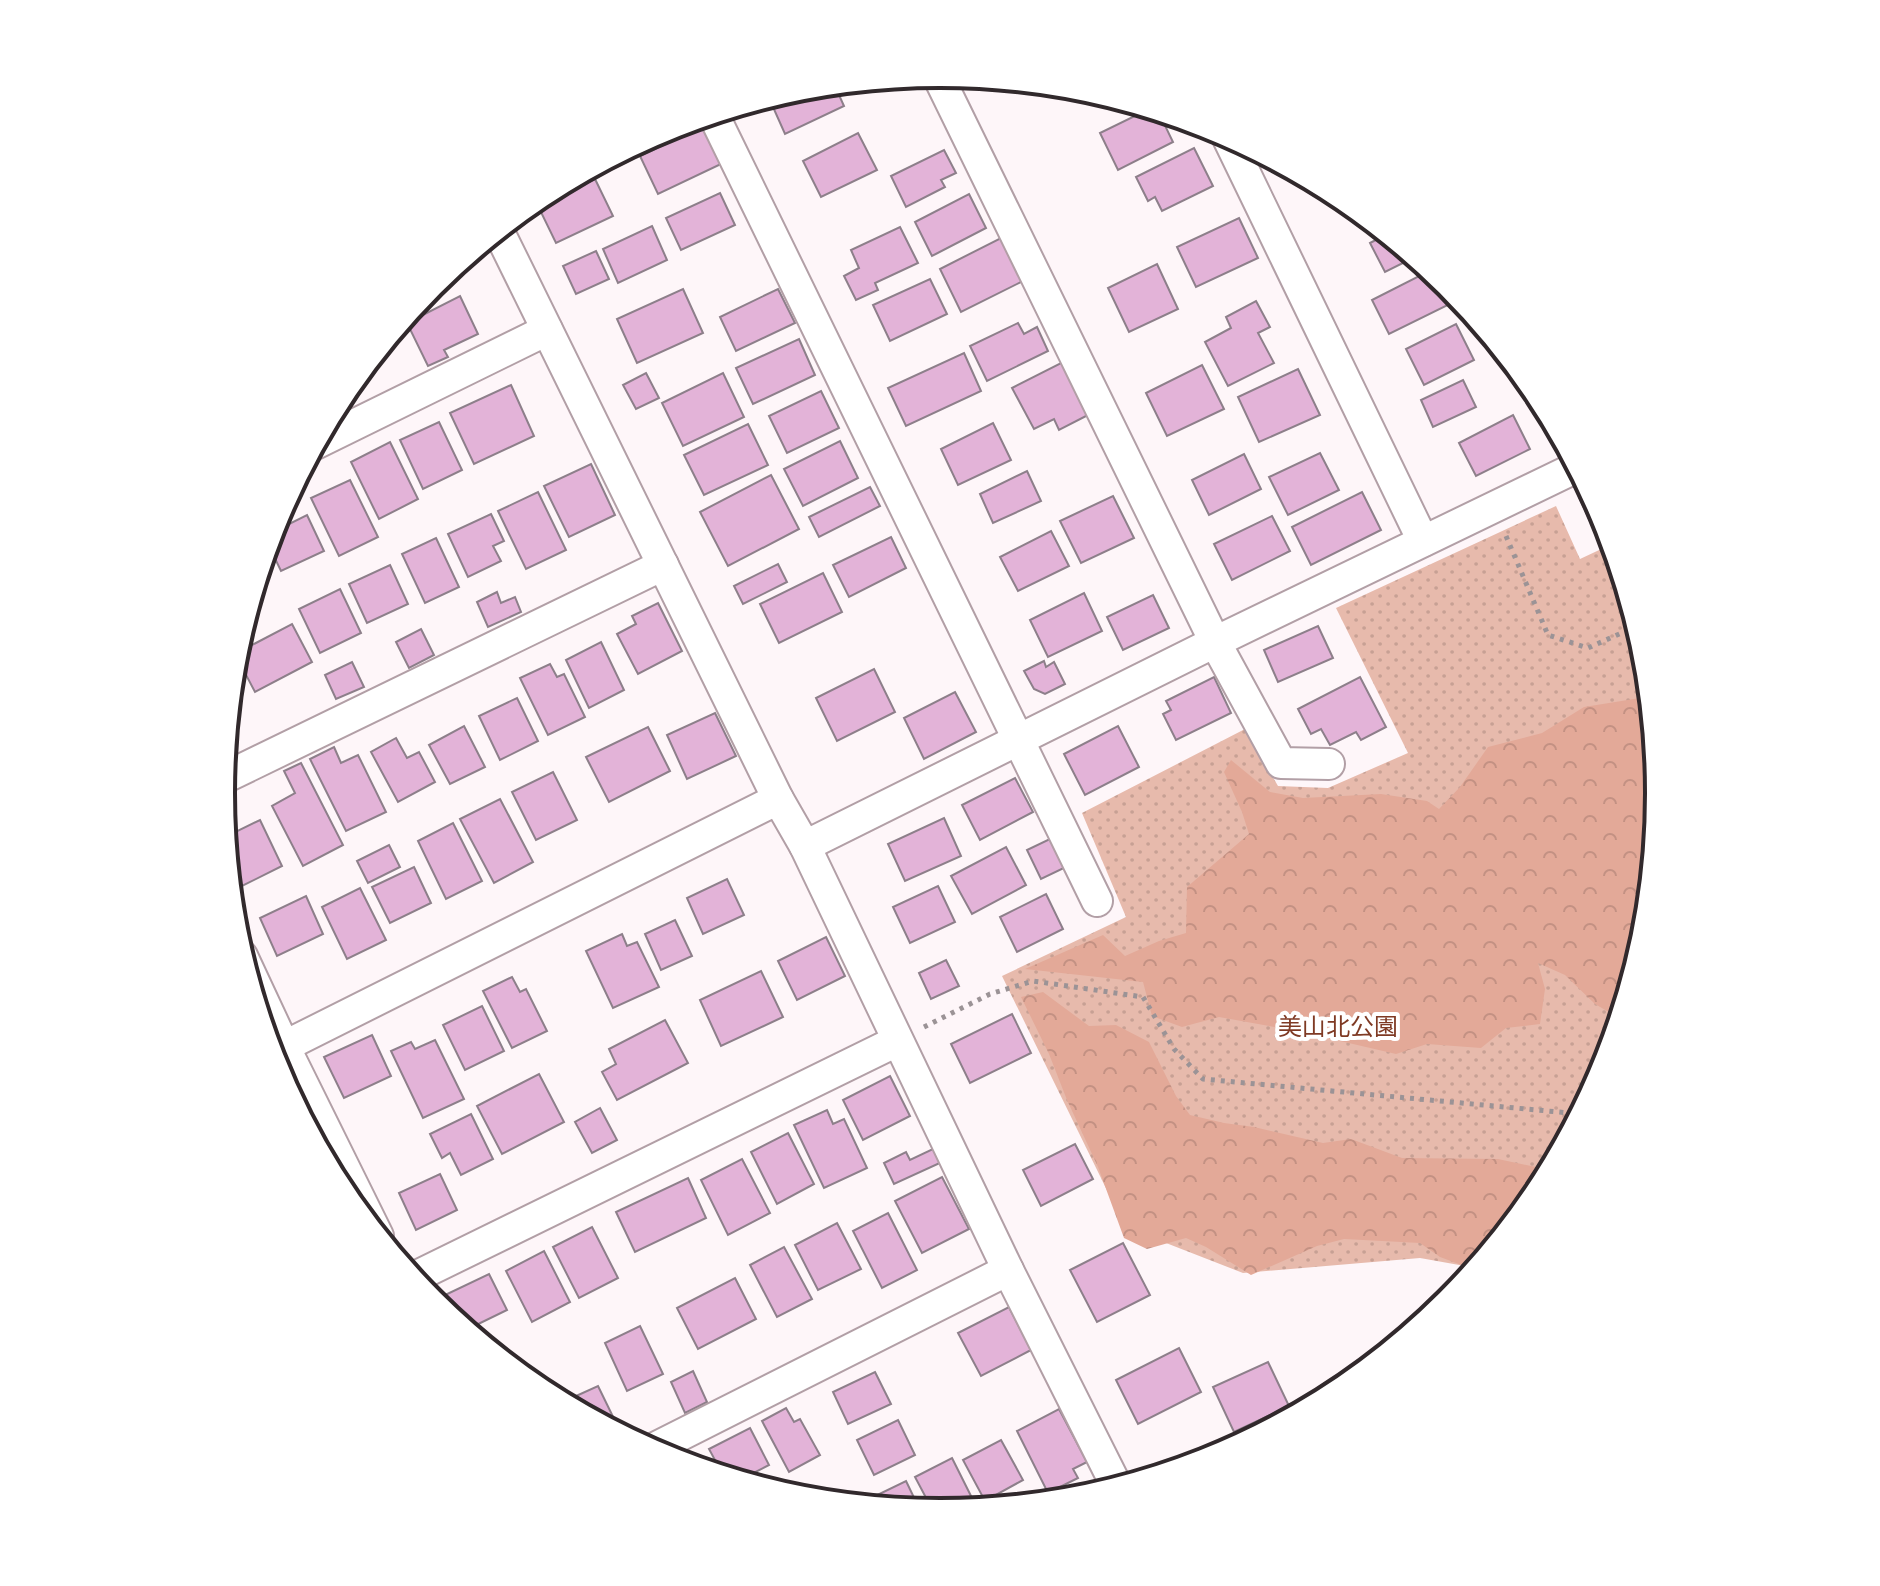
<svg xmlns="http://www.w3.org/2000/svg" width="1880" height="1586" viewBox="0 0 1880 1586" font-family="'Space Grotesk','Noto Sans JP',sans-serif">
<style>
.grass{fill:url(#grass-dots)}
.forest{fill:url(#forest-crowns)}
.building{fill:#e3b3d8;stroke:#8d7f8a;stroke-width:2}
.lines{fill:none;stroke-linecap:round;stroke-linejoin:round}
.minor-casing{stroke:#b29fa6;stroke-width:34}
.path{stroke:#9b9396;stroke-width:5;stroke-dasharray:4 6;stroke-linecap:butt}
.minor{stroke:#fff;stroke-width:30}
.labels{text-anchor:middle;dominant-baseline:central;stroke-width:8;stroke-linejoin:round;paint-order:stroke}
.park-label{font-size:24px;fill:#7f3a24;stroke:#fff}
.rim{fill:none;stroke:#31292c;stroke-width:4}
</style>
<defs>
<pattern id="grass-dots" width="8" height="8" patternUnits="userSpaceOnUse" patternTransform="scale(2)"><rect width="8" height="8" fill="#e7baac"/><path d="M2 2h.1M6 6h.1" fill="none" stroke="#c7a094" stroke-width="1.8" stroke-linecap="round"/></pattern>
<pattern id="forest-crowns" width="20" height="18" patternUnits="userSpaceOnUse" patternTransform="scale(2)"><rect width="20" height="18" fill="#e3a998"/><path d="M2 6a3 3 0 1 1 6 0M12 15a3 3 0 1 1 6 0" fill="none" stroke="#c39183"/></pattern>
</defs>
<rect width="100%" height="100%" fill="#fef6f9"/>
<polygon class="grass" points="1556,506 1580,559 1612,544 1645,653 1659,793 1645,934 1604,1069 1538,1193 1476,1268 1420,1258 1243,1273 1125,1227 1002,976 1126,917 1082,813 1245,729 1278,786 1328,788 1408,753 1336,608"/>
<g class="forest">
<polygon points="1640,698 1650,699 1659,793 1645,934 1619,1018 1595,1004 1565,975 1538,963 1545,989 1540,1024 1506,1028 1481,1048 1427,1044 1396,1054 1297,1031 1219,1017 1182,1027 1152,1016 1143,982 1025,969 1103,935 1125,956 1159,941 1186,933 1187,887 1249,834 1242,812 1224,772 1231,760 1270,792 1303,798 1381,794 1427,801 1439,809 1460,787 1488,747 1542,733 1584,707"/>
<polygon points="1043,992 1089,1026 1116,1025 1149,1042 1176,1096 1190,1115 1224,1123 1254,1127 1323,1143 1351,1139 1402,1158 1498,1159 1550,1170 1538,1193 1475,1270 1440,1257 1420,1243 1344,1239 1317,1246 1251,1275 1206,1247 1186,1238 1147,1249 1124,1238 1098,1167 1067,1100 1049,1054 1021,997"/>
</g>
<g class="building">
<polygon points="834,84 844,106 785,134 769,98 800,88"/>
<polygon points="1149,109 1158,111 1173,142 1118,170 1100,133"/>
<polygon points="704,126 721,164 658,194 640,156"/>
<polygon points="858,133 877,170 821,197 803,161"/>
<polygon points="1194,148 1213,186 1162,211 1155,197 1148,201 1136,177"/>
<polygon points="944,150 956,173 941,180 945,187 906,207 891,176"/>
<polygon points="595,179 613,216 556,243 538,206"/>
<polygon points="720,193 735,225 681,250 666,218"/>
<polygon points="969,194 986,228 932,256 915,222"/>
<polygon points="1239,218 1258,258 1196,287 1177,247"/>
<polygon points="652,226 667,260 618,283 603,249"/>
<polygon points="900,227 918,263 875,283 878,290 856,300 844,276 859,268 851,250"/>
<polygon points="1387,234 1415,257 1385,272 1370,243"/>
<polygon points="1001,238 1023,281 961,312 940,269"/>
<polygon points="596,251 609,279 576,294 563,266"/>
<polygon points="1157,264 1178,309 1129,332 1108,288"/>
<polygon points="1427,272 1434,286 1444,281 1460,299 1389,334 1372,300"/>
<polygon points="930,279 947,314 890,341 873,305"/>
<polygon points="683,289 703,333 637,363 617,319"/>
<polygon points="778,289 795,323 736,351 720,317"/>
<polygon points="460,296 478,334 444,350 448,357 428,366 407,323"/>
<polygon points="1256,301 1270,327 1258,333 1274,363 1228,386 1205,342 1231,328 1226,317"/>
<polygon points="1018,323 1024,334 1037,327 1048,351 987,381 970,346"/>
<polygon points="1456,324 1474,360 1424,385 1406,349"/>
<polygon points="799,339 815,375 753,404 736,368"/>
<polygon points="964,353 981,391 906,426 888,388"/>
<polygon points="1063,362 1090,414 1059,430 1054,419 1034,429 1012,388"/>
<polygon points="1202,365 1224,409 1167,436 1146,393"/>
<polygon points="1298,369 1320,415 1259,442 1238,397"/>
<polygon points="646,373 659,398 636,409 623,385"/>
<polygon points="723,373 744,417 683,446 662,403"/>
<polygon points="1463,380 1476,407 1433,427 1421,400"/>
<polygon points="1527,380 1538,394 1548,413 1540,418 1522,382"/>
<polygon points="511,385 534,436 474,464 450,413"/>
<polygon points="821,391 839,428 787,453 769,416"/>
<polygon points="1513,415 1530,449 1476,476 1459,443"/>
<polygon points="439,422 462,470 423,489 400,440"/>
<polygon points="993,423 1011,460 958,485 941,449"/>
<polygon points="748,424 768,465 704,495 684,455"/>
<polygon points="840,441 858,478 803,506 784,469"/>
<polygon points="390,442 418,499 379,519 351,462"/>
<polygon points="1320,453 1339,490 1288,515 1269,477"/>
<polygon points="1244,454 1261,489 1209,515 1192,480"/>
<polygon points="591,464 615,515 569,537 544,486"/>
<polygon points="1027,471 1041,501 993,523 980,494"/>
<polygon points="771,475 799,529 728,566 700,512"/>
<polygon points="350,480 378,537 339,556 311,498"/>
<polygon points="870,487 880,506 819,537 809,517"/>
<polygon points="1590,491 1604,518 1610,538 1600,543 1579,497"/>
<polygon points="538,492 566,550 526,569 498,511"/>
<polygon points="1362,492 1381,530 1311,565 1292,527"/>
<polygon points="1113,496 1134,538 1081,563 1060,521"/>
<polygon points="491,514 504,541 493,546 501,561 468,577 448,534"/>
<polygon points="307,515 324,551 281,571 268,544 271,533"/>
<polygon points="1272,516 1290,551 1232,580 1214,544"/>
<polygon points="1051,531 1069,566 1018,591 1000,557"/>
<polygon points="891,537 906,568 849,597 833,565"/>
<polygon points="436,538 459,587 425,603 402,554"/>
<polygon points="778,564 787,582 743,604 734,586"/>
<polygon points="390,565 408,604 367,623 349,584"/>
<polygon points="823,573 842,612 779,643 760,604"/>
<polygon points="340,589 361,633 320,653 299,609"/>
<polygon points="497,592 501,603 515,597 521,612 488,627 477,602"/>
<polygon points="1084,593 1102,631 1048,657 1030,620"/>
<polygon points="1153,595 1169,628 1123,650 1107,617"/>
<polygon points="658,603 682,651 638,674 617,634 636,624 632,616"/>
<polygon points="292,624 312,662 255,692 235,654"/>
<polygon points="1318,626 1333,658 1278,682 1264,650"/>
<polygon points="421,629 434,655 409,668 396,642"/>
<polygon points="601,642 624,690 589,708 566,660"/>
<polygon points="1044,661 1046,667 1054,662 1065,684 1045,694 1034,689 1024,671"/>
<polygon points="352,662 364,687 336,699 325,675"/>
<polygon points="550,664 557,677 564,674 585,717 548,735 520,678"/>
<polygon points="874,669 895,712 837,741 816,698"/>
<polygon points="1214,677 1231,713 1176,740 1163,714 1171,710 1166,701"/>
<polygon points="1360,677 1386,727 1361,740 1356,732 1330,745 1321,729 1311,734 1298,709"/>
<polygon points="955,692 976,732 924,759 904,718"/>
<polygon points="517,698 538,741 500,760 479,716"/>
<polygon points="715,713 736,756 687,779 667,735"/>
<polygon points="464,726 485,767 450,784 429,745"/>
<polygon points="1118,726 1139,767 1085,795 1064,754"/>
<polygon points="648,727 670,771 609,802 586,757"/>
<polygon points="396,738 407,758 419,752 435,782 398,802 371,752"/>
<polygon points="334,747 341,763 358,755 386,812 346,831 310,759"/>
<polygon points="301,763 343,845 303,866 272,806 295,793 284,771"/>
<polygon points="553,772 577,820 536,840 512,792"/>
<polygon points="1015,778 1033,812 980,840 962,805"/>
<polygon points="500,799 533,862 494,883 460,819"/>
<polygon points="944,818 961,856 905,881 888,844"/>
<polygon points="260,820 282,866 242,886 227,858 225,837"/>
<polygon points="453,823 482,881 446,899 418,841"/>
<polygon points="1054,837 1068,866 1041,879 1027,850"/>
<polygon points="389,845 400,867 368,883 357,861"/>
<polygon points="1006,847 1026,885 972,914 951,876"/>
<polygon points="414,867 431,903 390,923 372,887"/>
<polygon points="727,879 744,915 703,934 687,898"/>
<polygon points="938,886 955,922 910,943 893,907"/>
<polygon points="360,888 386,940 347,959 322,907"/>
<polygon points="1046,894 1063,929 1017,952 1000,917"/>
<polygon points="306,896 323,934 277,956 260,918"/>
<polygon points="675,920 692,956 661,970 645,934"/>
<polygon points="622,934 627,946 637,942 659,987 613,1008 586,951"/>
<polygon points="826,937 845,976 797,1000 778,961"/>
<polygon points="946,960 959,986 931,999 919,973"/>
<polygon points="761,971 783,1017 721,1046 700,1000"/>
<polygon points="512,977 520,992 526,989 547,1031 512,1048 483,991"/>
<polygon points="482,1006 504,1051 465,1070 443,1025"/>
<polygon points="1012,1014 1031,1053 970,1083 951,1044"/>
<polygon points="665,1020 688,1063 617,1100 602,1072 616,1064 609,1049"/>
<polygon points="372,1035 391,1076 344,1098 324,1057"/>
<polygon points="435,1040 464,1099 423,1118 391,1051 411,1042 415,1049"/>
<polygon points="539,1074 564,1122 502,1154 477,1106"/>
<polygon points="890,1076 910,1116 863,1140 843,1100"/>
<polygon points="600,1108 617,1140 592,1153 575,1122"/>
<polygon points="827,1110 833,1124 844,1119 867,1168 824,1188 794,1125"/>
<polygon points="471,1114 493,1159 461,1175 450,1153 442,1158 430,1134"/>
<polygon points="788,1133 814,1184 777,1204 751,1152"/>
<polygon points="1075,1144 1093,1179 1041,1206 1023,1170"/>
<polygon points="935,1148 942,1162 894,1184 884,1163 906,1152 910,1160"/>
<polygon points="742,1159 770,1213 728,1235 701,1180"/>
<polygon points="440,1174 457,1210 416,1230 399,1193"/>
<polygon points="942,1177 969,1229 922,1253 895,1201"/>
<polygon points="688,1178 706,1218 635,1252 616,1212"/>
<polygon points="888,1213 917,1270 882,1288 853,1231"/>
<polygon points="837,1223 861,1269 818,1290 795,1245"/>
<polygon points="592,1227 618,1278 579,1298 553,1247"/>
<polygon points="1123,1243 1150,1295 1097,1322 1070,1270"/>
<polygon points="784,1247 812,1299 777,1317 750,1265"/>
<polygon points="544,1251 570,1302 532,1322 506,1271"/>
<polygon points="489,1274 507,1310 466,1330 455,1320 443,1296"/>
<polygon points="735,1278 756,1319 698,1349 677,1308"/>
<polygon points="1009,1307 1031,1350 981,1376 958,1333"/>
<polygon points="640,1326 663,1374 627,1391 605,1343"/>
<polygon points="1179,1348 1201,1392 1138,1424 1116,1380"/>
<polygon points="1268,1362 1289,1406 1234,1432 1213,1387"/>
<polygon points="693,1371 707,1402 685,1413 671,1382"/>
<polygon points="875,1372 891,1404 848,1424 833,1392"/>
<polygon points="598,1386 618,1427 613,1429 568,1405 565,1401"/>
<polygon points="786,1408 794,1422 800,1419 820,1455 789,1472 762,1421"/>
<polygon points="1059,1409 1087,1462 1073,1469 1078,1478 1048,1493 1017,1431"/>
<polygon points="898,1420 915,1455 874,1475 857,1440"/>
<polygon points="750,1428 769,1465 740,1480 723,1475 709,1449"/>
<polygon points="1001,1440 1023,1480 985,1501 963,1460"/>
<polygon points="952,1458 977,1508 944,1512 942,1507 933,1511 915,1477"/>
<polygon points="906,1481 920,1510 870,1505 867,1500"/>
</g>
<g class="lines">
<defs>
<g id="minor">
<polyline points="937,74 1215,642 1281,763 1329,764"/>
<polyline points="713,114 1097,901"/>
<polyline points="1226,134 1423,541"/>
<polyline points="498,230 778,799 805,846 1008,1270 1117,1487"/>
<polyline points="315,444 547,330"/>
<polyline points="222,779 663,565"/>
<polyline points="805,846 1215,642 1577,467"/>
<polyline points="242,956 284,1046 378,1236"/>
<polyline points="271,1053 778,799"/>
<polyline points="413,1278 897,1041"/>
<polyline points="651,1450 1008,1270"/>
</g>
</defs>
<use href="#minor" class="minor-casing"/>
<g class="path">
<polyline points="1506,536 1548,635 1588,648 1637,626"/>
<polyline points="924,1027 990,994 1033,981 1143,997 1174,1049 1203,1079 1580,1114"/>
</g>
<use href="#minor" class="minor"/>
</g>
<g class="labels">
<g class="park-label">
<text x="1338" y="1026">美山北公園</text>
</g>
</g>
<path d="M0 0H1880V1586H0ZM235 793a705 705 0 1 1 1410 0a705 705 0 1 1-1410 0Z" fill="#fff" fill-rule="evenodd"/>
<path class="rim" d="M235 793a705 705 0 1 1 1410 0a705 705 0 1 1-1410 0Z"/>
</svg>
